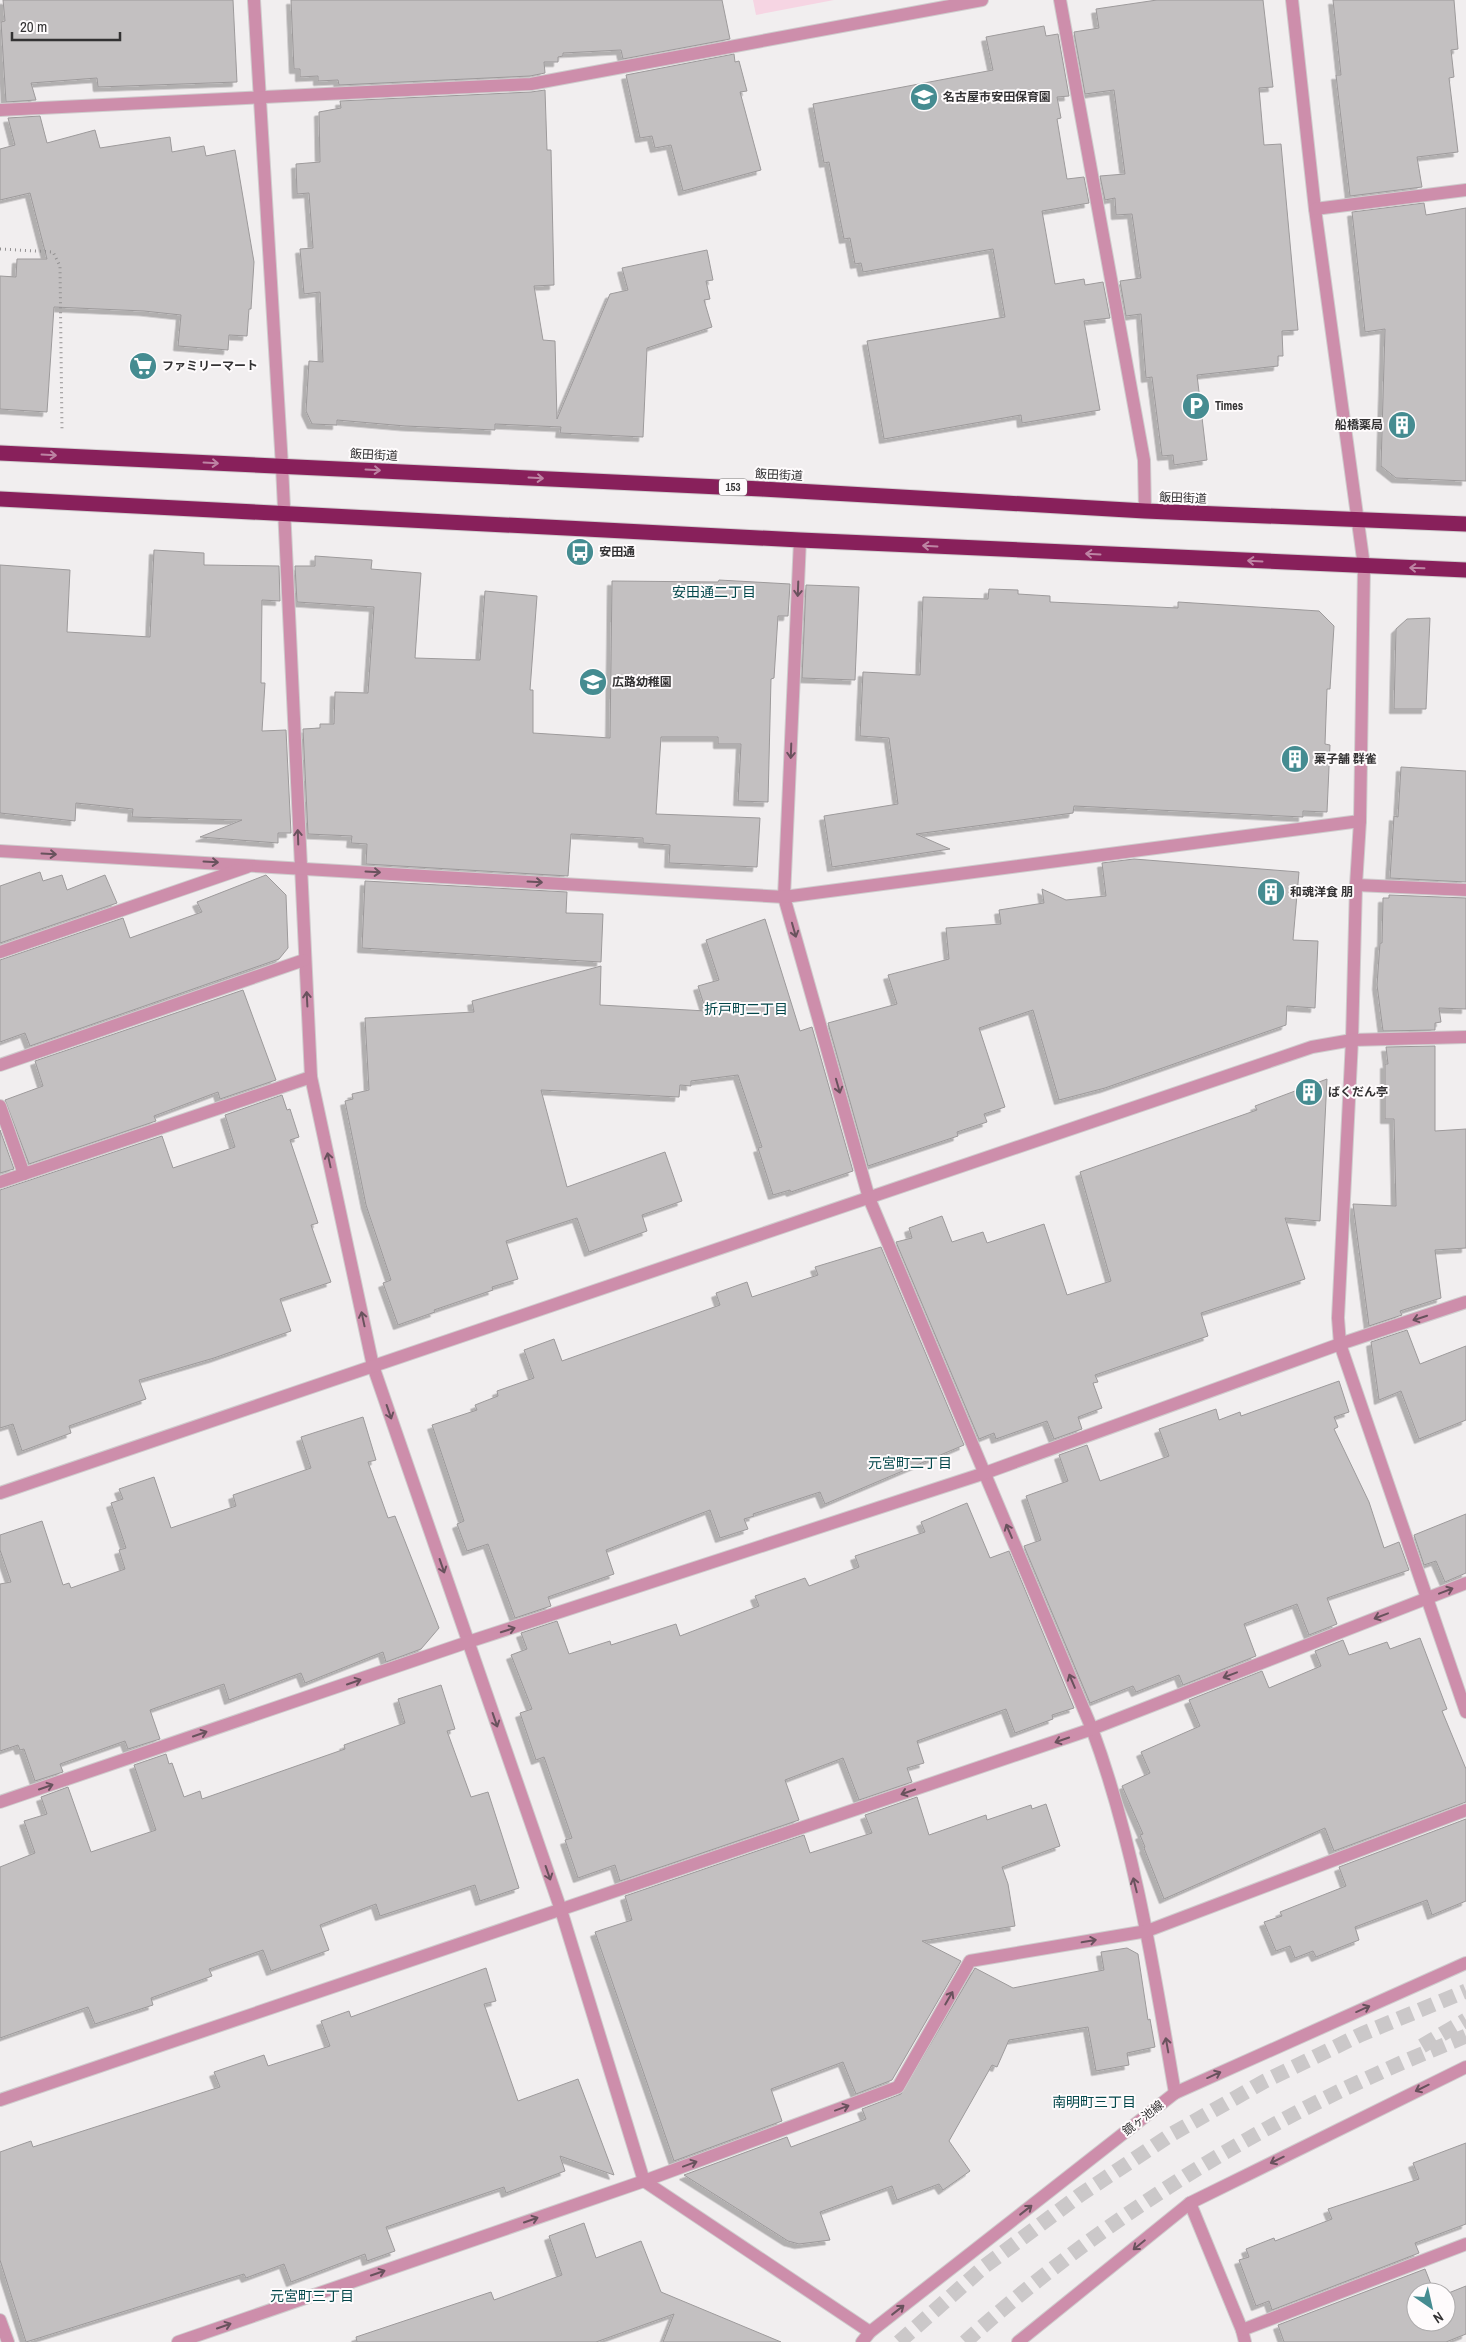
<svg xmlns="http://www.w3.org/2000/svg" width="1466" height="2342" viewBox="0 0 1466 2342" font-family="'Archivo Narrow','Noto Sans JP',sans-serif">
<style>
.green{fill:#f6d5e3}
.building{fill:#c3c0c1;stroke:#9d9a9b;filter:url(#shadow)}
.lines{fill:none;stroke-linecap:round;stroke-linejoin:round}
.highway-tunnel{stroke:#cbc8c9;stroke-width:15;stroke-dasharray:15 8;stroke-linecap:butt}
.minor-casing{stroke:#cfcccd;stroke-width:14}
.highway-casing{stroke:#cfcccd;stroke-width:17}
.path{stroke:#929091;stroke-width:3;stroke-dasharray:1 4;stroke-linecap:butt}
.minor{stroke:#cd8eab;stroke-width:12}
.highway{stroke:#88205b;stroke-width:15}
.oneway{stroke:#bd83a3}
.oneway2{stroke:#69525d}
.labels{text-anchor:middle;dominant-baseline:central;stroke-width:4;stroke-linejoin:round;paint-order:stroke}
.shield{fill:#fefbfc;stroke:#706e6f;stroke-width:1}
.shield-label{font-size:11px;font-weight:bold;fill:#333233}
.poi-label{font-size:12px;font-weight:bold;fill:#333233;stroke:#fefbfc;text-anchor:start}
.street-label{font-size:12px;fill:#333233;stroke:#fefbfc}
.neighbourhood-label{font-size:14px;fill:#03474a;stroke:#fefbfc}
</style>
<defs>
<filter id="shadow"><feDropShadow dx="-4.5" dy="4.5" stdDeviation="0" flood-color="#0004"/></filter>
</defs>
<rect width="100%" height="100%" fill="#f1eeef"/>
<polygon class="green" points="753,0 834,0 756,15"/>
<g class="building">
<polygon points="3,0 233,0 237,82 98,87 97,78 31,83 36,100 6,102 1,22 5,21"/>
<polygon points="291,0 722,0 730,39 623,59 621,50 563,53 563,56 558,57 558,62 544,62 545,73 530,76 339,85 338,80 318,81 318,76 300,77 300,69 294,69"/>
<polygon points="1157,0 1263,0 1273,87 1259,88 1264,145 1281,144 1298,330 1282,331 1283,356 1278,356 1278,366 1197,375 1207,460 1174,465 1173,455 1162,456 1152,377 1146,378 1141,314 1126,316 1120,281 1141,278 1132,214 1116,215 1115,198 1105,200 1100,176 1125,174 1114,90 1085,94 1074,32 1099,28 1096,9"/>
<polygon points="1333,0 1454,0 1458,49 1451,50 1454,77 1449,78 1458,152 1417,157 1422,187 1350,196 1336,75 1341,75"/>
<polygon points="1044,26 1046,36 1058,34 1069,96 1057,97 1061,118 1057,119 1067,179 1084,177 1089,203 1042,211 1055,284 1084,279 1085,285 1103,282 1110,318 1084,321 1100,410 1022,423 1021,415 884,439 867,341 1005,317 993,249 863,272 861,263 855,264 850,238 844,239 829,162 824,163 813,104 993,70 986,37"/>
<polygon points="734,54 735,62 739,61 747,91 740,92 761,170 683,191 671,145 655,148 652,136 640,138 626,75"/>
<polygon points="545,90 547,150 551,150 554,285 534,286 543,340 555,341 557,419 610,294 628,290 622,268 707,250 713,280 706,281 710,299 704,300 712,327 647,348 643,437 560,433 561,427 495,424 495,430 405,426 337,420 337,425 312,424 306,411 309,361 323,362 320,292 304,294 300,249 313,248 309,193 297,194 296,164 320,162 319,112 341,108 340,101 531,92"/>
<polygon points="40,116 47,143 95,130 100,148 170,137 172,152 204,146 206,156 235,150 254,262 251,309 249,309 247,336 229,335 228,350 178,346 181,315 144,311 54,307 47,412 0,409 0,276 16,277 17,259 47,259 30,193 0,200 0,149 15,145 8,118"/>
<polygon points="1424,203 1426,215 1466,208 1466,481 1396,478 1381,466 1385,329 1365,332 1352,212"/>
<polygon points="154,550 204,553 204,565 279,566 280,601 262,600 261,683 265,683 262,731 286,730 291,833 278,833 278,843 200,837 242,820 132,817 133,809 76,803 75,821 0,813 0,565 70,570 67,632 150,637"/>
<polygon points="315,556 372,560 371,569 421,573 415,658 480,660 485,591 537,596 530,690 533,690 533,733 610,738 612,581 718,582 719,580 790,584 788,616 778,616 774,678 771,679 768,802 738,801 741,744 718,744 718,737 661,737 656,814 760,818 757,867 669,863 670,845 643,843 643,838 571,834 568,876 366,864 367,844 351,843 352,836 308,834 303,729 320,728 320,724 334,724 335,692 368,693 374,607 297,602 295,566 315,566"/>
<polygon points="806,585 859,587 855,680 802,678"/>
<polygon points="989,589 1018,590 1018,594 1050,596 1050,602 1178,608 1178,602 1319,611 1334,626 1330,689 1327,689 1325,744 1330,745 1327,812 1303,811 1303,817 1074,806 1073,813 916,834 950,849 832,867 824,816 898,804 889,738 860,736 863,672 920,675 923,597 988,599"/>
<polygon points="1430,618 1426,709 1394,709 1396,629 1407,619"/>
<polygon points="1401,767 1466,771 1466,882 1390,878 1394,816 1398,817"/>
<polygon points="1134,859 1299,872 1293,940 1318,941 1315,1008 1287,1006 1286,1025 1105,1088 1059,1100 1033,1010 979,1028 1005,1107 984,1114 987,1122 957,1132 958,1136 868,1166 828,1023 897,1004 888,975 949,959 946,928 1001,924 999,910 1044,903 1042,889 1066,900 1106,896 1102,863"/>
<polygon points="40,872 43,881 62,875 67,890 105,875 117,903 0,943 0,886"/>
<polygon points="266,875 286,895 288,948 279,959 30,1046 25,1033 0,1042 0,960 123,918 130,938 202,912 197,902"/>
<polygon points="365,881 567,892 566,913 603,914 601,962 362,948"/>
<polygon points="1389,895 1466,898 1466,1009 1439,1008 1441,1022 1435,1023 1435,1030 1383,1031 1377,985 1380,943 1382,943 1383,898 1389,898"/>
<polygon points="765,919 800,1031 812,1027 853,1171 791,1192 790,1190 773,1195 758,1148 762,1147 738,1075 691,1081 691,1086 680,1085 679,1097 541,1090 567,1187 665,1152 682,1201 642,1215 647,1231 589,1252 577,1218 506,1241 518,1279 492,1287 493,1290 434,1310 435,1312 398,1325 383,1283 391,1280 366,1205 345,1101 353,1099 352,1094 369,1090 365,1018 474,1012 472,1001 601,966 600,1005 706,1011 698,986 719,980 706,940"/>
<polygon points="243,990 276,1080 220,1099 218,1092 154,1116 156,1121 29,1164 5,1100 43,1086 35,1061"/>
<polygon points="1435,1046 1435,1131 1466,1129 1466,1248 1435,1250 1441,1298 1400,1311 1402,1315 1369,1326 1353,1204 1396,1206 1394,1119 1385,1119 1385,1064 1388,1064 1386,1047"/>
<polygon points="1327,1079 1320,1221 1285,1218 1305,1279 1201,1313 1208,1336 1095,1375 1098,1382 1093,1383 1102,1408 1078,1417 1082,1429 1054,1439 1047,1421 996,1439 994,1433 979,1439 896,1242 912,1238 909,1228 942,1216 952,1242 983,1232 987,1243 1044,1224 1067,1295 1111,1281 1080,1172 1257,1110 1255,1106"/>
<polygon points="282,1095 287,1110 290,1109 299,1137 290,1140 318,1223 311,1225 331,1282 280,1299 291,1331 214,1358 139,1380 146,1399 69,1426 71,1433 22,1451 13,1424 0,1428 0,1190 162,1136 173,1168 235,1147 225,1115"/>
<polygon points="0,1130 14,1169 0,1173"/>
<polygon points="881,1247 964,1445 825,1504 820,1492 753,1514 754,1516 744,1519 748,1529 720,1538 710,1510 606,1550 614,1574 548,1597 551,1606 515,1618 488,1544 467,1551 457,1524 464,1521 432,1425 477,1410 475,1405 498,1396 497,1391 534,1378 524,1350 554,1339 562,1361 720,1305 716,1293 747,1282 752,1297 818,1275 815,1267"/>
<polygon points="1407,1330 1420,1364 1466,1346 1466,1420 1419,1439 1401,1391 1379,1400 1371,1342"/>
<polygon points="1339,1381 1349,1412 1334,1417 1338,1427 1334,1429 1369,1502 1384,1548 1399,1542 1409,1570 1327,1598 1337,1624 1309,1635 1297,1604 1244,1624 1256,1656 1183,1685 1179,1675 1136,1692 1133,1686 1090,1703 1024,1546 1041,1540 1026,1496 1068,1481 1059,1455 1087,1445 1100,1481 1169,1456 1159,1429 1216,1409 1219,1420 1240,1412 1241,1416"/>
<polygon points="363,1417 376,1460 368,1462 388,1518 395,1516 439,1628 421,1649 386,1662 383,1652 305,1683 301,1673 229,1700 224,1684 150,1710 160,1739 128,1749 125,1741 60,1764 63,1772 35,1781 24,1749 20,1750 18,1745 0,1751 0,1584 11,1582 0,1550 0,1535 42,1521 63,1585 69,1583 71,1588 125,1569 119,1550 126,1548 111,1503 123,1499 119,1489 154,1477 171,1528 236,1506 233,1495 311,1468 301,1437"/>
<polygon points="967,1503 990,1558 1009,1551 1074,1708 1052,1715 1053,1719 1015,1733 1006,1709 917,1741 924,1763 907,1768 912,1782 859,1800 843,1758 785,1780 799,1820 620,1881 615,1865 578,1878 565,1840 572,1838 544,1757 536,1760 520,1713 532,1709 511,1655 527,1649 521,1633 557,1621 569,1654 610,1641 611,1645 676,1624 680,1636 759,1606 755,1596 805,1578 809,1586 859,1567 855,1556 925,1532 921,1522"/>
<polygon points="1466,1514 1466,1573 1445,1582 1436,1561 1424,1565 1414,1535"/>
<polygon points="1420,1638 1447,1709 1442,1711 1466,1769 1466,1802 1334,1851 1325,1828 1164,1899 1144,1848 1145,1847 1140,1835 1143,1834 1122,1786 1150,1773 1141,1752 1200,1726 1189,1700 1262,1671 1269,1688 1321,1666 1315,1651 1343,1640 1349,1655 1387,1642 1390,1649"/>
<polygon points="441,1685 455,1729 447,1731 471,1797 488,1792 519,1888 480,1901 475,1885 380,1916 376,1904 320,1925 329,1950 271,1971 263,1950 209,1969 212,1976 151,1998 153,2005 95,2024 88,2007 0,2038 0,1867 35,1853 24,1821 47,1814 41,1797 68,1787 91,1852 156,1830 134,1765 166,1754 169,1764 172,1763 184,1797 200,1791 202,1799 345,1749 344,1745 405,1723 398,1699"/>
<polygon points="917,1797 929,1835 986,1815 987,1820 1031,1805 1032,1809 1046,1804 1060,1846 1002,1867 1008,1884 1015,1926 922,1941 961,1961 892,2080 856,2094 843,2062 771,2089 782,2121 674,2161 595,1932 632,1920 625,1896 804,1835 810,1853 872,1833 865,1815"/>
<polygon points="1466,1819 1466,1901 1432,1915 1427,1900 1355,1927 1359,1940 1316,1957 1313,1951 1295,1958 1290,1946 1276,1951 1264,1922 1282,1916 1280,1912 1346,1886 1339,1867"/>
<polygon points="1127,1948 1138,1954 1148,2020 1150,2019 1155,2047 1127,2053 1129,2065 1096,2071 1088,2027 1009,2040 997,2067 992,2065 949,2141 970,2171 943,2190 939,2184 897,2200 892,2186 820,2212 830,2240 799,2244 788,2241 684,2175 787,2137 791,2147 866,2119 862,2109 901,2094 975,1968 1013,1988 1104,1970 1101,1952"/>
<polygon points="486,1968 496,2001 484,2004 518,2101 578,2079 614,2175 560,2156 565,2171 506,2193 504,2187 386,2227 395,2251 367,2261 365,2254 291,2282 284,2264 246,2278 244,2274 26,2342 0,2260 0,2152 31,2141 33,2147 220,2087 214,2072 264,2055 268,2066 330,2046 321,2021 349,2011 351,2017"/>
<polygon points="1466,2143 1466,2224 1415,2243 1419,2253 1272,2310 1269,2301 1256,2306 1239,2260 1249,2257 1246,2249 1274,2238 1275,2241 1332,2219 1328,2209 1419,2179 1413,2163"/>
<polygon points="584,2223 596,2258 641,2241 661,2292 781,2342 663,2342 674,2314 596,2342 357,2342 356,2337 491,2292 494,2300 562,2275 549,2236"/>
<polygon points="1425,2269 1434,2292 1416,2292 1416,2322 1446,2322 1446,2294 1466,2286 1466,2334 1446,2342 1284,2342 1278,2325"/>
</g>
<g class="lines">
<g class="highway-tunnel">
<polyline points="1422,2046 1466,2020"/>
<polyline points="899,2342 985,2266 1080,2195 1172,2134 1265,2081 1362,2034 1466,1991"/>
<path d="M965,2342C1087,2232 1229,2140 1379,2073C1407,2060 1437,2048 1466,2036"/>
</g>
<defs>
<g id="minor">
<polyline points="254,0 282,466 311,1077 373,1366 561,1910 644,2181 870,2332"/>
<polyline points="1060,0 1144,460 1145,511"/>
<polyline points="1292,0 1315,209 1364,566 1360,821 1356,885 1352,1040 1338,1318 1340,1344 1466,1712"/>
<polyline points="0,110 531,84 982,0"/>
<polyline points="1315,209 1466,190"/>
<path d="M800,540L784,897L869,1198L1092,1729C1135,1846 1154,1971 1175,2093"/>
<polyline points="0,851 784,897 1360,821"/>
<polyline points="1356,885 1466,890"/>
<polyline points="0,952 247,867"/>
<polyline points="0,1065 304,960"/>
<polyline points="0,1106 24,1174"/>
<polyline points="0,1182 311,1077"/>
<polyline points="0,1493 1312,1047 1352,1040 1466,1037"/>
<polyline points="0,1802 468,1642 985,1473 1340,1344 1466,1302"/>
<polyline points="0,2100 1092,1729 1466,1583"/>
<polyline points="1190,2203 1242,2330 1245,2342"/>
<polyline points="0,2320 8,2342"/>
<polyline points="1242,2330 1466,2244"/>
<polyline points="178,2342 644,2181 898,2087 970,1961 1147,1931 1466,1810"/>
<polyline points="862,2342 870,2332 1175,2093 1466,1963"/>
<polyline points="1018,2342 1190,2203 1466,2067"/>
</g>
<g id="highway">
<polyline points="0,453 762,489 1145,511 1466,524"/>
<polyline points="0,499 800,540 1466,570"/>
</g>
</defs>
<use href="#minor" class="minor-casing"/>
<use href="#highway" class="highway-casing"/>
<polyline class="path" points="0,249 53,252 60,266 62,431"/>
<use href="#minor" class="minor"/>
<use href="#highway" class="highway"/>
</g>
<defs><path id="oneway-shaft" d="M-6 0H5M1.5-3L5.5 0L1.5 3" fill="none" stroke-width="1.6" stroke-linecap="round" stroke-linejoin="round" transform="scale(1.25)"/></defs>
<g class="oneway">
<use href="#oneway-shaft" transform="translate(49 455) rotate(3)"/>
<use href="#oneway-shaft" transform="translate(211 463) rotate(3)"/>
<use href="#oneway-shaft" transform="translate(373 470) rotate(3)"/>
<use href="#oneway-shaft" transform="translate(536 478) rotate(3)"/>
<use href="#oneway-shaft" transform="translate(930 546) rotate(-177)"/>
<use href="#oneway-shaft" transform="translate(1093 554) rotate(-177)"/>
<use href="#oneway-shaft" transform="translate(1255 561) rotate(-177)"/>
<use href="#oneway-shaft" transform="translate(1417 568) rotate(-178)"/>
</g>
<g class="oneway2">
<use href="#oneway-shaft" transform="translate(798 589) rotate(92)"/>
<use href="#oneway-shaft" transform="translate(791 751) rotate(92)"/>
<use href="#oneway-shaft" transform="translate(298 837) rotate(-92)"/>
<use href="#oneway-shaft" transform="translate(49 854) rotate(3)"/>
<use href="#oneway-shaft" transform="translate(211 862) rotate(3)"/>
<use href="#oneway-shaft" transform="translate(373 872) rotate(3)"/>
<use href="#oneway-shaft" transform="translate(535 882) rotate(3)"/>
<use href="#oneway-shaft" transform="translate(794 930) rotate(74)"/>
<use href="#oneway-shaft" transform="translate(307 999) rotate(-93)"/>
<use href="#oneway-shaft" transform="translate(838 1086) rotate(74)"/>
<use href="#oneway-shaft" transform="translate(329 1160) rotate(-102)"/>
<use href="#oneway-shaft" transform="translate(1420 1318) rotate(162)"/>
<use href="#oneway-shaft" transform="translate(363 1319) rotate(-102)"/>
<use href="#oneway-shaft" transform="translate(389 1412) rotate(71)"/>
<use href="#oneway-shaft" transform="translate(1009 1531) rotate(-113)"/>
<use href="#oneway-shaft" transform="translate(442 1566) rotate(71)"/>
<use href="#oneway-shaft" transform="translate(1446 1591) rotate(-21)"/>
<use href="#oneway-shaft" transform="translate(1381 1616) rotate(159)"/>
<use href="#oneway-shaft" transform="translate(508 1630) rotate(-18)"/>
<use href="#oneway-shaft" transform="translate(1230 1675) rotate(159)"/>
<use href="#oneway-shaft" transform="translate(1072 1681) rotate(-113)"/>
<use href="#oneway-shaft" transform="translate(354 1682) rotate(-19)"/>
<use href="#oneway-shaft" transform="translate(495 1720) rotate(71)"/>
<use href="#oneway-shaft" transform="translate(200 1734) rotate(-19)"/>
<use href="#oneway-shaft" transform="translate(1062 1740) rotate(161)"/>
<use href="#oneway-shaft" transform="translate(46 1787) rotate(-19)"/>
<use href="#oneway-shaft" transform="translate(908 1792) rotate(161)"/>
<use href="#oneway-shaft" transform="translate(548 1873) rotate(71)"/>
<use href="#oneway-shaft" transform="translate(1135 1885) rotate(-104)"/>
<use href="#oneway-shaft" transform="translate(1089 1941) rotate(-10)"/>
<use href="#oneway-shaft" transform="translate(949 1998) rotate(-60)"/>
<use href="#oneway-shaft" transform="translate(1363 2009) rotate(-24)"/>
<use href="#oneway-shaft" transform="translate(1167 2045) rotate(-100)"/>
<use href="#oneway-shaft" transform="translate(1214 2075) rotate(-24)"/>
<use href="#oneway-shaft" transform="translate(1422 2088) rotate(154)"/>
<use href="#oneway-shaft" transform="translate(842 2108) rotate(-20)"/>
<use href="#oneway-shaft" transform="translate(1277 2160) rotate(154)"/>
<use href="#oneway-shaft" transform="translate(690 2164) rotate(-20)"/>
<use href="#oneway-shaft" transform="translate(1026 2210) rotate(-38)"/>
<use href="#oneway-shaft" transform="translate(531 2220) rotate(-19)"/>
<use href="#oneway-shaft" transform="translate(1139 2245) rotate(141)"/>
<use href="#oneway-shaft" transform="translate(378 2273) rotate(-19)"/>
<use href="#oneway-shaft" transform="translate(898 2310) rotate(-38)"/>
<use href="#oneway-shaft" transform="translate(224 2326) rotate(-19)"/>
</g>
<defs>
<symbol id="school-disc" viewBox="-11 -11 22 22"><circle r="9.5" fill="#458c91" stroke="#fefbfc"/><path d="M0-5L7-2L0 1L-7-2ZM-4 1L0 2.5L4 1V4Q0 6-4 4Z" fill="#fff"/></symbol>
<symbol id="supermarket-disc" viewBox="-11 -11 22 22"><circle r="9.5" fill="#458c91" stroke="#fefbfc"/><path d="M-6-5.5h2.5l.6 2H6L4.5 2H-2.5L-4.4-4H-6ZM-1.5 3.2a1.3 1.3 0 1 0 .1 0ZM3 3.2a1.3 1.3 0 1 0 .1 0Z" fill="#fff"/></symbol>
<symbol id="parking-disc" viewBox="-11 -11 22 22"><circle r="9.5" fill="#458c91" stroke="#fefbfc"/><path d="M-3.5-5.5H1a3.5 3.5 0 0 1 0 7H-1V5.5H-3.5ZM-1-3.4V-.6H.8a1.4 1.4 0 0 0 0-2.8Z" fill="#fff"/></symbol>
<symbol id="building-disc" viewBox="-11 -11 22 22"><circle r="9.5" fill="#458c91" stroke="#fefbfc"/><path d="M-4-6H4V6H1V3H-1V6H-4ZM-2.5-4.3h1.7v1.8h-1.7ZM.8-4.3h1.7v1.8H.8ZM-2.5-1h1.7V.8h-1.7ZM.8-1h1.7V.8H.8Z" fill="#fff"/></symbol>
<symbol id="bus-disc" viewBox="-11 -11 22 22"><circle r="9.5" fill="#458c91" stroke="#fefbfc"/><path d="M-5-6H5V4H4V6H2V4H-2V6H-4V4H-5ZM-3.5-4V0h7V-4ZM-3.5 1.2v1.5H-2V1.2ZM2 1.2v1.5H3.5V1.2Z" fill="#fff"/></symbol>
</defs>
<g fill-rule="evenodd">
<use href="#school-disc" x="908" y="81" width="32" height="32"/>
<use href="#supermarket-disc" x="127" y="350" width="32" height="32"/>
<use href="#parking-disc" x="1180" y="390" width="32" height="32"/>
<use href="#building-disc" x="1386" y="409" width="32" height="32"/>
<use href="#bus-disc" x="564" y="536" width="32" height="32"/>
<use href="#school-disc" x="577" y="666" width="32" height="32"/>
<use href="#building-disc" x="1279" y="743" width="32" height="32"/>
<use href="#building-disc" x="1255" y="876" width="32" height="32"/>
<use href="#building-disc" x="1293" y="1076" width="32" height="32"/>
</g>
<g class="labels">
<rect class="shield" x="719" y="478.5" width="28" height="17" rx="4"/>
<g class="shield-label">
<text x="733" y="487">153</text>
</g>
<g class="poi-label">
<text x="943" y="97">名古屋市安田保育園</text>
<text x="162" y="366">ファミリーマート</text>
<text x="1215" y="406">Times</text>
<text x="1383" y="425" text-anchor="end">船橋薬局</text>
<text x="599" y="552">安田通</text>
<text x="612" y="682">広路幼稚園</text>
<text x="1314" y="759">菓子舗 群雀</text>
<text x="1290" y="892">和魂洋食 朋</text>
<text x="1328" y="1092">ばくだん亭</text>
</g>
<g class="street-label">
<text transform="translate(374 455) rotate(3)">飯田街道</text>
<text transform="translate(779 475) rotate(3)">飯田街道</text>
<text transform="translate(1183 498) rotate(2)">飯田街道</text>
<text transform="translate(1143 2118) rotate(-38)">鏡ヶ池線</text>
</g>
<g class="neighbourhood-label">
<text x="714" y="592">安田通二丁目</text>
<text x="746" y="1009">折戸町二丁目</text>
<text x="910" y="1463">元宮町二丁目</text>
<text x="1094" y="2102">南明町三丁目</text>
<text x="312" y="2296">元宮町三丁目</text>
</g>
</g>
<g transform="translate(1431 2307) rotate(146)"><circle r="24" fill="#fefbfc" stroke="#adabac"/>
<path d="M0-4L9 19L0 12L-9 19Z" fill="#458c91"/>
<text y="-8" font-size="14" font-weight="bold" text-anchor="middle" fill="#333233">N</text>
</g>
<path d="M12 32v8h108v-8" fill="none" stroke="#333233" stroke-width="2.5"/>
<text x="20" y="32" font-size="15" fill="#333233" stroke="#fefbfc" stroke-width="4" paint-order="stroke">20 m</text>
</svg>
